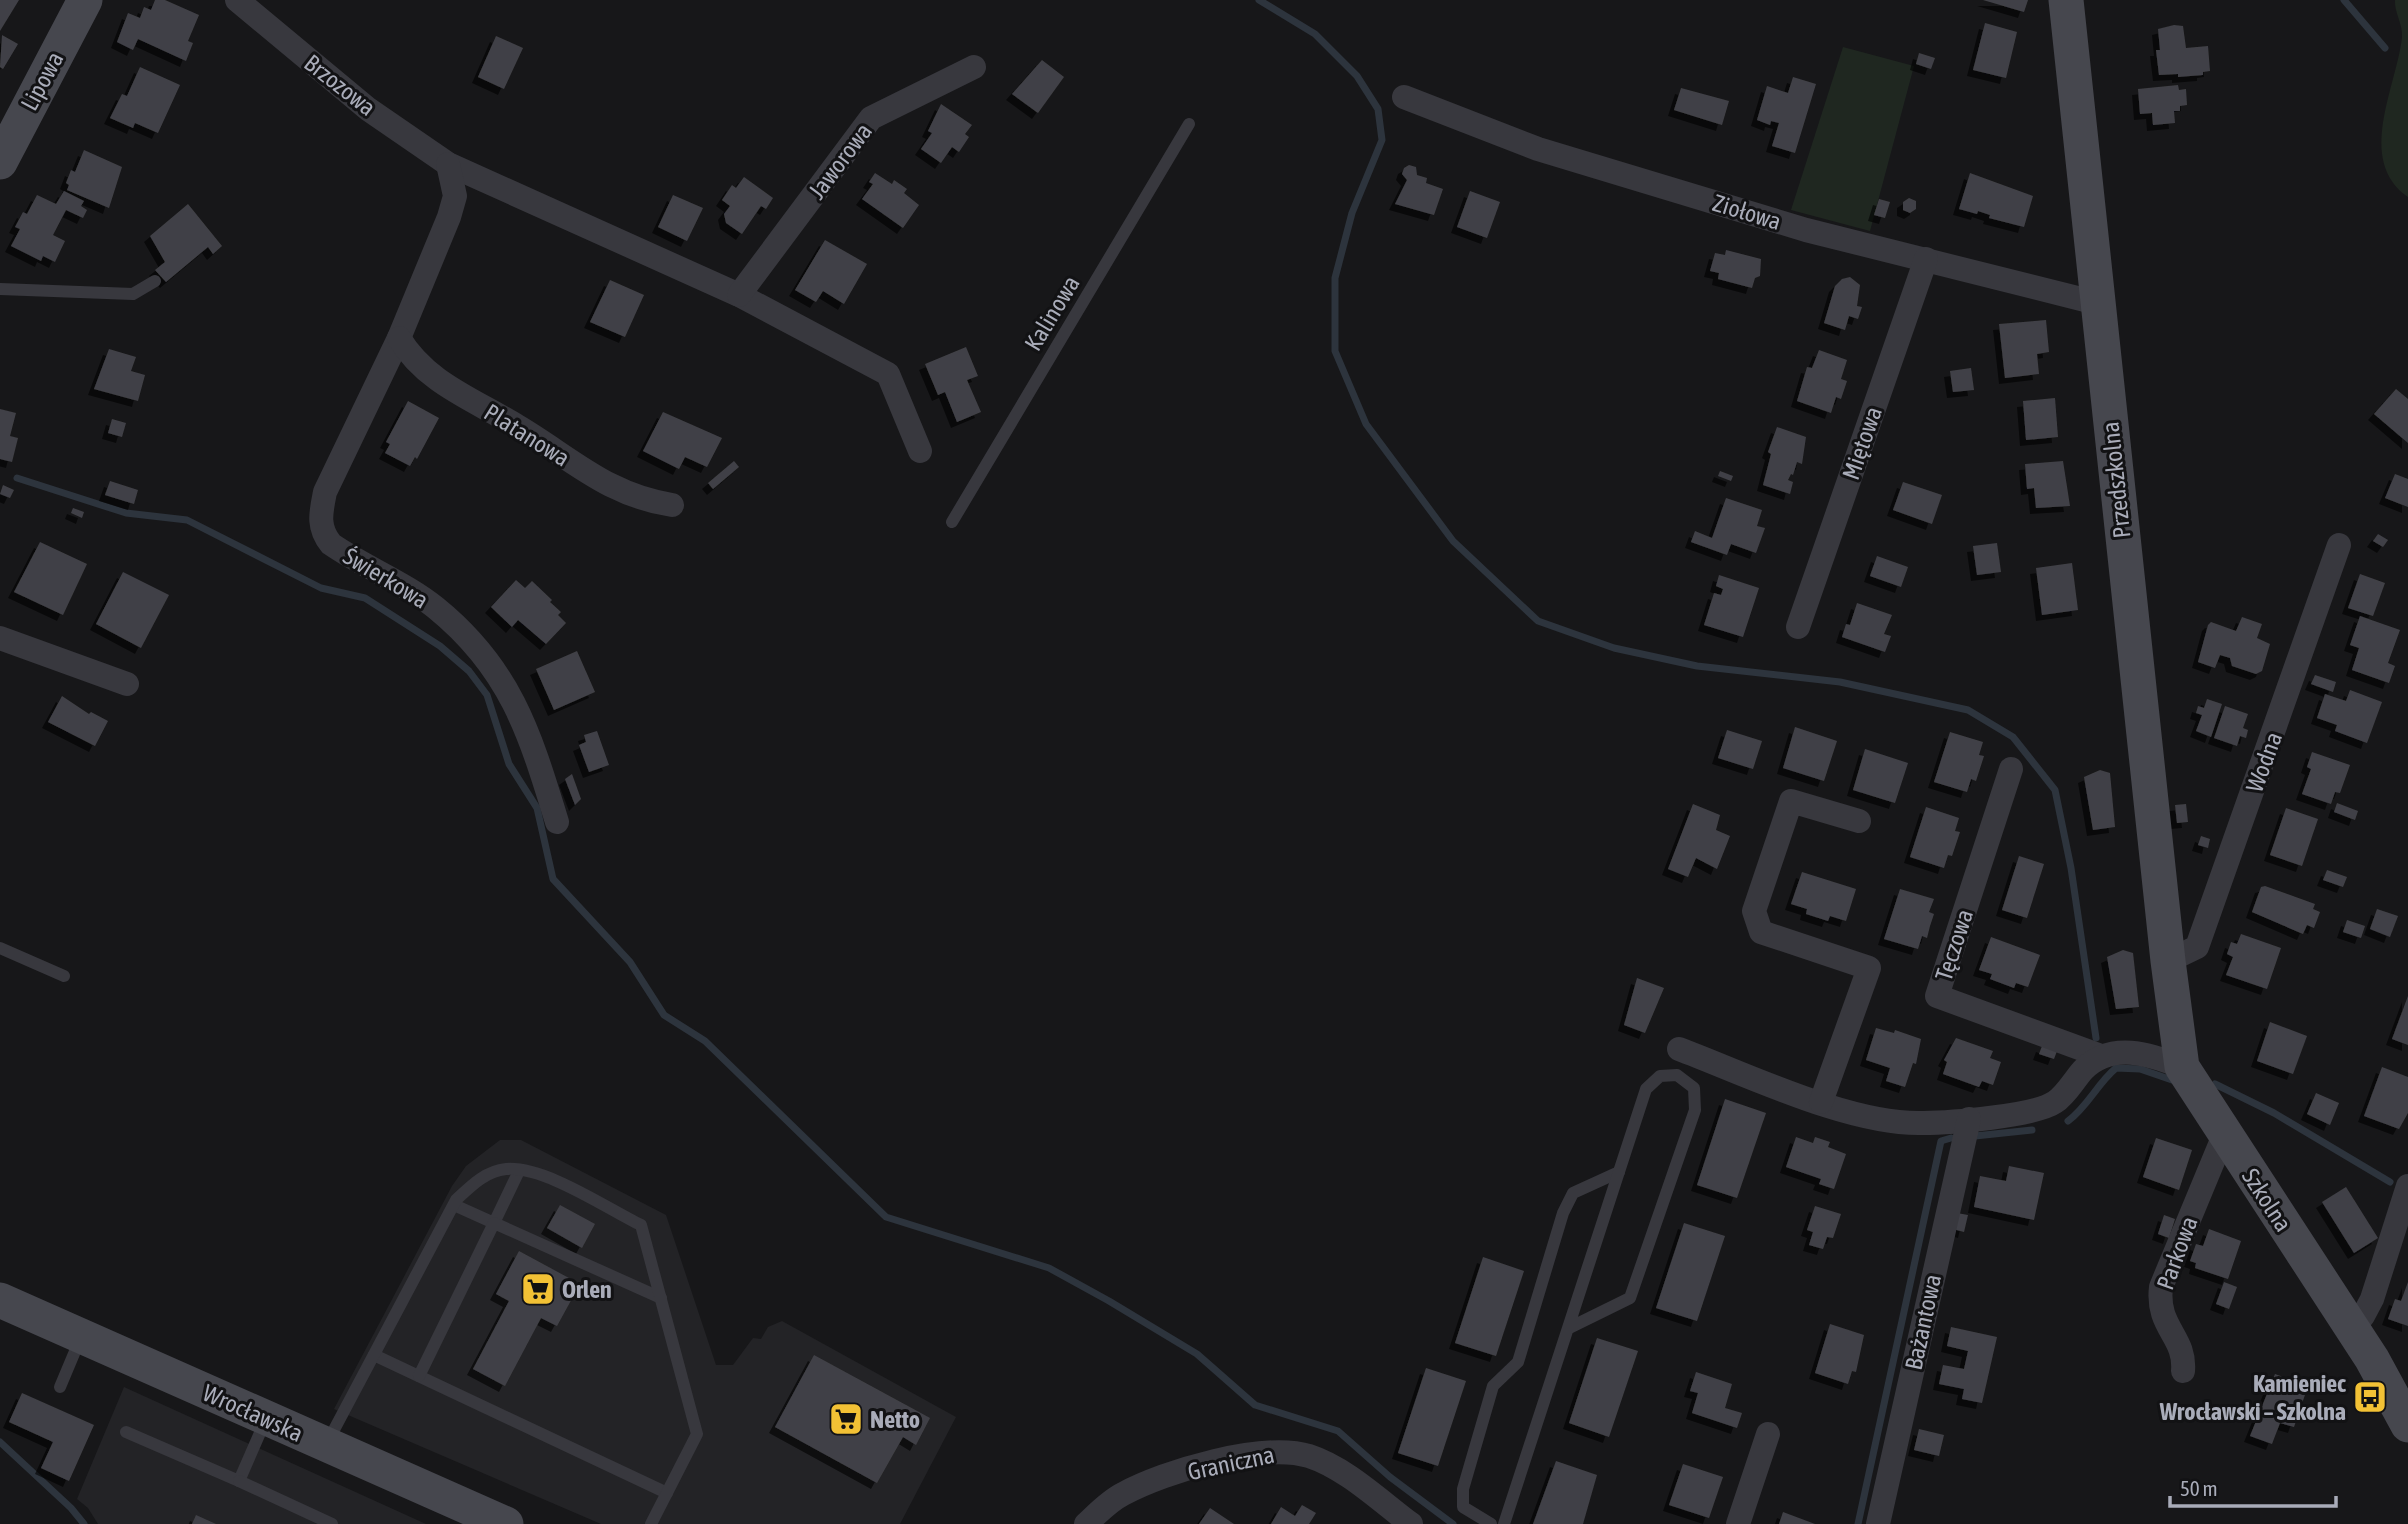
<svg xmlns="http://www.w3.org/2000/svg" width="2408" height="1524" viewBox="0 0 2408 1524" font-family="'Asap Condensed',sans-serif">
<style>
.built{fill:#232326}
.green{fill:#1f2720}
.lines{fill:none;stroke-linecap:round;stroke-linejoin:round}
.stream{stroke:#2d343d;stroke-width:7}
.building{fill:#414146;filter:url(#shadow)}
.lane{stroke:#38383e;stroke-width:12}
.street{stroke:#38383e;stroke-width:24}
.secondary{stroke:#46474e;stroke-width:35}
.labels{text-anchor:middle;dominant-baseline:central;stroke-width:6;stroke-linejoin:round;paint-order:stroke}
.street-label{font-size:24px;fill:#a9acb9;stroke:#121214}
.poi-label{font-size:24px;font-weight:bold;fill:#a9acb9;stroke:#121214;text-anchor:start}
</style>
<defs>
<filter id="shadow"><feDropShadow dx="-6" dy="6" stdDeviation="0" flood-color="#0009"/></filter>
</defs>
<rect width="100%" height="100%" fill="#171719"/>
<g class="built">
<polygon points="500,1140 521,1140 666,1215 716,1365 733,1365 753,1338 761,1339 768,1327 782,1321 956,1417 900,1524 601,1524 334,1409 452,1186 466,1166"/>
<polygon points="124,1387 426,1524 98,1524 88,1508 77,1499"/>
</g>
<g class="green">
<path d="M2395,0H2408V197C2355,160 2397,86 2402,37C2403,24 2394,12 2395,0Z"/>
<polygon points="1843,47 1914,66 1870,231 1791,210"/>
</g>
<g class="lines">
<g class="stream">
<polyline points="1259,0 1315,34 1357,76 1378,109 1382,140 1352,213 1335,278 1335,351 1366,424 1453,541 1538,621 1614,648 1697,666 1840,682 1968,710 2013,737 2055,790 2071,868 2096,1038"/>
<polyline points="2344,0 2385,48"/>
<polyline points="17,478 126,513 187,520 321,588 365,598 440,646 469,671 487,695 509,764 537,808 553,879 630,962 664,1015 705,1041 886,1217 1049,1268 1109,1301 1197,1354 1255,1405 1338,1431 1390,1477 1453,1524"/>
<polyline points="2215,1084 2274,1113 2390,1182"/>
<path d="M2068,1121C2088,1106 2097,1084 2116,1068L2140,1069L2172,1080"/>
<polyline points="1975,1136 2032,1130"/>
<polyline points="0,1442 71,1508 84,1524"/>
<polyline points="1858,1524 1941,1141 1951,1138"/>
</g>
</g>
<g class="building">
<polygon points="0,0 19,0 0,31"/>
<polygon points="155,0 165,0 199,15 188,41 193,43 186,61 138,39 133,50 117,42 128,13 140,18 144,7 151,10"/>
<polygon points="1983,0 2028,0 2024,12"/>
<polygon points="1985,23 2017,32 2006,78 1973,70"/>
<polygon points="2174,25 2183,26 2186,48 2208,46 2210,71 2203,72 2203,75 2178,77 2178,74 2159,75 2156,50 2160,50 2158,29"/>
<polygon points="2,35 18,44 3,69 0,67"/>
<polygon points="496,36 523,48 504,89 478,77"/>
<polygon points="1919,53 1935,58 1931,69 1916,64"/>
<polygon points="1042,60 1064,77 1038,113 1012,94"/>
<polygon points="140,67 180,85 158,133 135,123 133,128 110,118 122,94 127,96"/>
<polygon points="1793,77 1816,84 1795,153 1772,146 1779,123 1771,121 1770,125 1757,120 1767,86 1788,93"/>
<polygon points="2178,85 2179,90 2186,89 2187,105 2180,106 2180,111 2174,111 2175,123 2153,125 2152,113 2140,114 2138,89"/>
<polygon points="1681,88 1729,101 1722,125 1674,110"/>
<polygon points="941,104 972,125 965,134 969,137 959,152 952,147 941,163 921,149 932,133 928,131"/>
<polygon points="84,150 122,167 109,208 67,190 69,185 66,183 71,170 75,172"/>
<polygon points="1409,165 1416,167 1417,175 1427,178 1426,183 1443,189 1434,215 1395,204 1407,180 1402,174 1404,168"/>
<polygon points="875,173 892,184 894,180 907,189 904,193 919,205 903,228 862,199 873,184 869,182"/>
<polygon points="1970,173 2033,196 2024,227 1989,218 1990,215 1978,211 1977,214 1959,209"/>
<polygon points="744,177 773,198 766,209 761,206 742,234 726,223 724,214 730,206 722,200 732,185 736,188"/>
<polygon points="64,191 84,201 81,206 87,210 83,218 66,210 53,235 65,241 55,262 43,256 41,261 11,246 20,229 15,227 23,212 27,214 37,195 56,204"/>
<polygon points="1470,191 1500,202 1487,238 1457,227"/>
<polygon points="673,195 703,208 687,241 658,227"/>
<polygon points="1909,198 1916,201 1916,209 1910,213 1903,210 1903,202"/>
<polygon points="1879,199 1890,202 1885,218 1874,215"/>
<polygon points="188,204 222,246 213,254 208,247 166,282 155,270 165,262 150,236"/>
<polygon points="825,240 867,264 844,304 823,291 816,302 795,290"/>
<polygon points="1726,250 1761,259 1760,276 1755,278 1752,288 1718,279 1719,273 1710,271 1715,253 1725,255"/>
<polygon points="1850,277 1860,285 1857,306 1862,307 1858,319 1849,316 1845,330 1824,323 1835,286 1842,279"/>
<polygon points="610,280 644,295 625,337 590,322"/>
<polygon points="2046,320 2049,352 2037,354 2039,374 2005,378 1999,324"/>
<polygon points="966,347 978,376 967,380 981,412 957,422 945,392 938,395 925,364"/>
<polygon points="109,349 136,357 131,371 145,375 138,401 94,389"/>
<polygon points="1819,350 1847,360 1841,379 1847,381 1841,399 1836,397 1831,413 1797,401 1807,367 1812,368"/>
<polygon points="1971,368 1974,390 1953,392 1950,371"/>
<polygon points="2396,389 2408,399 2408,443 2374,414"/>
<polygon points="2055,398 2058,437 2026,440 2023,401"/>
<polygon points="408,401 439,418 417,459 415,457 410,466 385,453 390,444 386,442"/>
<polygon points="0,409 16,413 10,436 18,438 12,462 0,459"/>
<polygon points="663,412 722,438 707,467 685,457 679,469 643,451"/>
<polygon points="112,419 126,423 122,437 108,433"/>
<polygon points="1777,427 1806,437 1802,464 1797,462 1793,475 1791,474 1788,480 1793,482 1790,494 1763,485 1771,454 1768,452"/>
<polygon points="734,461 739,467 713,489 708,483"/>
<polygon points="2063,461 2070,506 2036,508 2034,488 2027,489 2025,464"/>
<polygon points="1720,471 1733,476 1731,481 1718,476"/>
<polygon points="2395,474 2408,479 2408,507 2385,498"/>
<polygon points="110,481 138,490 134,504 105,495"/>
<polygon points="1903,482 1942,495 1932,524 1893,510"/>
<polygon points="3,485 14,490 10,498 0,494"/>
<polygon points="1726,498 1762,510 1757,526 1765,528 1756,553 1731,544 1727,555 1691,542 1695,531 1712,538"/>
<polygon points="73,508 84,512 82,518 71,513"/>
<polygon points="2378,534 2388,540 2383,547 2373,541"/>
<polygon points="40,542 87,564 63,615 14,592"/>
<polygon points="1997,543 2001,572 1977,575 1973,546"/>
<polygon points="1877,556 1908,567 1901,587 1870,576"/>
<polygon points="2072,563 2078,610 2042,615 2036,568"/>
<polygon points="123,572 169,595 141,648 96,624"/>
<polygon points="2360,574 2385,583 2373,616 2348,608"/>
<polygon points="1719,575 1759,588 1743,637 1704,625 1714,593 1721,595 1723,589 1716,586"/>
<polygon points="516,580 525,588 532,581 552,600 550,602 561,612 558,615 566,623 546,644 518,620 512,627 491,607"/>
<polygon points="1857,603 1892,615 1884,634 1891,636 1885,652 1842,637 1846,624 1850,625"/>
<polygon points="2360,616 2400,630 2388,663 2395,666 2389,683 2352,670 2359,648 2350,645"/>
<polygon points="2242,617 2262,624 2257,638 2270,644 2262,671 2256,674 2232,666 2230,658 2220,655 2215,668 2198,662 2208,625 2211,622 2236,631"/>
<polygon points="577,651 595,692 554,710 536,669"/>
<polygon points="2315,675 2336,682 2333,692 2311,684"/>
<polygon points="2350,690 2382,702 2367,743 2335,731 2337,725 2317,718 2325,694 2346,701"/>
<polygon points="62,696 89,714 91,712 108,721 95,746 48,722"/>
<polygon points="2207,699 2222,704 2211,737 2196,731 2202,715 2196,713 2198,706 2204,708"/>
<polygon points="2225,706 2248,714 2243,728 2248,730 2246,738 2240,736 2237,746 2214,738"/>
<polygon points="1795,727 1837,741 1824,781 1783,768"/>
<polygon points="1727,730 1762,741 1753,769 1718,758"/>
<polygon points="597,731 609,765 589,772 579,745 586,742 584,735"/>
<polygon points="1950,732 1983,742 1979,755 1984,756 1976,781 1971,779 1967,792 1934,782"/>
<polygon points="1865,749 1908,763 1895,803 1853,790"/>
<polygon points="2312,752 2350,765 2340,793 2335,792 2331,804 2302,794 2311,769 2307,767"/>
<polygon points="2100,770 2110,773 2115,827 2093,830 2084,777"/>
<polygon points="572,774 581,799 575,805 565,779"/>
<polygon points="2337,803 2358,811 2355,820 2334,812"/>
<polygon points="1693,804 1720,815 1716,830 1730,836 1717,869 1696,858 1688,877 1668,869"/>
<polygon points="2186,804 2188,822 2177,823 2175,805"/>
<polygon points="1926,807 1959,818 1955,831 1960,832 1952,856 1948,855 1944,868 1910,857"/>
<polygon points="2286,808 2318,819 2302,866 2270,855"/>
<polygon points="2201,836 2210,839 2208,848 2198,845"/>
<polygon points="2019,856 2044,864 2027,918 2002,910"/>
<polygon points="2327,870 2347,877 2343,887 2323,880"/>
<polygon points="1802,872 1856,889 1846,921 1830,916 1828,921 1806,914 1807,909 1791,904"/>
<polygon points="2265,886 2315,904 2313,909 2320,912 2314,928 2307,925 2303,934 2252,912 2261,887"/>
<polygon points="1900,889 1934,899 1929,912 1934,914 1930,926 1927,938 1922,936 1918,949 1884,939"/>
<polygon points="2377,909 2398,916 2390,937 2370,929"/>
<polygon points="2347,920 2365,926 2361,938 2343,932"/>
<polygon points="2241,934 2281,948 2267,989 2226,975 2233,957 2227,954 2231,942 2237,944"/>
<polygon points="1991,937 2040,955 2028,987 2016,983 2014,988 1990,979 1992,974 1979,970"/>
<polygon points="2123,950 2133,953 2139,1007 2116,1009 2107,957"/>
<polygon points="1637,978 1664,988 1645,1033 1624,1025"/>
<polygon points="2408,996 2408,1045 2392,1039"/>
<polygon points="2270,1022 2307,1036 2293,1074 2257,1061"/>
<polygon points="1876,1028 1894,1033 1895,1030 1921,1039 1916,1064 1913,1063 1905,1087 1886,1081 1890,1068 1866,1060"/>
<polygon points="1956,1038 1993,1051 1990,1058 2001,1062 1993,1085 1982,1081 1979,1087 1943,1074 1947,1062 1944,1060"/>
<polygon points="2042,1046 2057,1051 2054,1059 2039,1054"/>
<polygon points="2382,1067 2408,1077 2408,1113 2399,1129 2364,1116"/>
<polygon points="2316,1093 2339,1103 2330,1125 2307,1114"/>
<polygon points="1725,1099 1766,1113 1737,1198 1697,1185"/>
<polygon points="1796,1137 1813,1143 1815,1137 1830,1142 1828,1147 1846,1154 1834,1189 1819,1184 1821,1179 1786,1167"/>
<polygon points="2156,1138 2192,1150 2179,1190 2143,1177"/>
<polygon points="2009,1166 2044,1173 2034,1220 1974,1207 1980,1176 2006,1181"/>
<polygon points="2346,1187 2378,1238 2354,1253 2322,1202"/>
<polygon points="560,1205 595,1224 582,1248 547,1228"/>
<polygon points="1815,1206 1841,1214 1833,1238 1827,1237 1823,1249 1809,1245 1813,1232 1807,1230"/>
<polygon points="1957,1213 1968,1215 1964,1232 1953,1229"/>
<polygon points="2164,1215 2175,1219 2169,1238 2158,1234"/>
<polygon points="1684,1223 1725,1236 1697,1321 1656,1308"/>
<polygon points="2209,1229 2241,1241 2228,1279 2195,1268 2196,1263 2190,1261 2196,1244 2203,1246"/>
<polygon points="519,1251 580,1284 557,1326 541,1318 505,1386 473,1369 509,1301 496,1294"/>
<polygon points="1483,1257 1524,1271 1496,1356 1455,1343"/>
<polygon points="2224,1282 2237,1287 2229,1309 2216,1304"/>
<polygon points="2408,1282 2408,1326 2388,1319 2395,1299 2401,1301"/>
<polygon points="1830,1324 1864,1335 1856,1372 1852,1371 1848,1384 1815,1373"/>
<polygon points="1951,1327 1997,1337 1982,1403 1962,1399 1964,1389 1939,1384 1943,1365 1964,1369 1968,1351 1947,1346"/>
<polygon points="1597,1338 1638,1351 1609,1437 1569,1423"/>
<polygon points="814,1355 930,1418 916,1445 903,1437 877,1483 775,1427"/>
<polygon points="1426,1368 1466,1381 1438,1466 1398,1453"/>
<polygon points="1696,1372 1732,1384 1725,1408 1742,1413 1737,1428 1692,1413 1698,1393 1690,1391"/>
<polygon points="2275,1374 2308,1386 2294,1427 2280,1423 2272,1444 2250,1436"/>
<polygon points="22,1393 94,1425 69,1481 41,1468 53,1442 9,1422"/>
<polygon points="1919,1429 1944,1435 1939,1456 1914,1450"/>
<polygon points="1556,1461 1597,1475 1583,1524 1533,1524"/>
<polygon points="1683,1464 1723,1477 1709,1518 1669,1505"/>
<polygon points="1302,1505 1316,1513 1309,1524 1271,1524 1281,1507 1295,1516"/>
<polygon points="1210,1508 1234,1524 1199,1524"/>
<polygon points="1783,1512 1815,1524 1779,1524"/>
<polygon points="196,1515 216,1524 192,1524"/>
</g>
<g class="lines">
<g class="lane">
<polyline points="0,289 133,294 155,281"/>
<polyline points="952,522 1189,124"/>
<polyline points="0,948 64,976"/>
<polyline points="454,1205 494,1223 519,1171"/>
<polyline points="374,1355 667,1493"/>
<polyline points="419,1376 494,1223 661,1298"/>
<polyline points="60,1387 81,1337"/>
<polyline points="126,1432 239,1481 266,1419"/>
<path d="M327,1443L456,1200C470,1187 485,1171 506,1169C545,1166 606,1208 641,1225L697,1434L651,1524"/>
<polyline points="239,1481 332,1524"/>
<polyline points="1491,1524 1463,1507 1463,1489 1493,1386 1518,1362 1563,1213 1573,1193 1619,1172"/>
<polyline points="1504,1524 1646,1089 1660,1076 1677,1075 1694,1088 1695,1110 1630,1298 1569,1328"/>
</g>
<g class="street">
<polyline points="237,0 368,109 448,164 739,295 888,374 920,451"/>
<polyline points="1404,97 1538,149 1806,230 2097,303"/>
<path d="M448,164L455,196L449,217L399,338L325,492C321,512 317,527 331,544C364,567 407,584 436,608C511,669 530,734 557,822"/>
<polyline points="739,295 871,118 974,67"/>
<path d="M399,338C426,383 473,399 517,426C571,458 607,495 672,505"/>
<polyline points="1798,627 1926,259"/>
<polyline points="0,638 127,684"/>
<polyline points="2011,769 1937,996 2101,1056"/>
<polyline points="2168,961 2197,947 2339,545"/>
<path d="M1679,1049C1748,1075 1850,1125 1923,1123C1949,1123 2035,1116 2055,1102C2066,1095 2074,1080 2083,1070C2111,1041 2150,1054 2182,1067"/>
<polyline points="1821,1102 1869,968 1761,932 1754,911 1791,801 1859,821"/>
<polyline points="2351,1328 2363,1316 2372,1299 2408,1186"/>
<path d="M2183,1371C2186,1336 2156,1328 2161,1287L2224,1135"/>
<path d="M1086,1524C1098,1513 1109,1501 1123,1494C1165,1471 1263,1442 1309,1456C1346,1468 1380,1501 1411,1524"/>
<polyline points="1738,1524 1768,1434"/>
<polyline points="1878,1524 1969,1119"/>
</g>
<g class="secondary">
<polyline points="2066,0 2168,961 2182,1067 2372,1359 2408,1425"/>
<polyline points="0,162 85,0"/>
<polyline points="0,1300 506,1524"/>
</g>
</g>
<defs>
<symbol id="supermarket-square" viewBox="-11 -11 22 22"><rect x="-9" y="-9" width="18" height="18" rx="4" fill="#f2c135" stroke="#121214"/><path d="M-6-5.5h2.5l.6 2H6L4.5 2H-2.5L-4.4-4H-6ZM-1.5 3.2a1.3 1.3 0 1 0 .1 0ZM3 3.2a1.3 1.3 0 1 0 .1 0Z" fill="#111"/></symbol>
<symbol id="bus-square" viewBox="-11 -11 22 22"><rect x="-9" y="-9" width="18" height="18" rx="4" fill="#f2c135" stroke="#121214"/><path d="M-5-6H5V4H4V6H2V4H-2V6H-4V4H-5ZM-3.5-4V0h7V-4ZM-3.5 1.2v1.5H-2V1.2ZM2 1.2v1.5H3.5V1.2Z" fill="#111"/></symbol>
</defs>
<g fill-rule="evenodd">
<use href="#supermarket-square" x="519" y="1270" width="38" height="38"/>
<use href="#bus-square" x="2351" y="1378" width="38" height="38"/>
<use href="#supermarket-square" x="827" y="1400" width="38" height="38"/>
</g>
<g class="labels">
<g class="street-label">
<text transform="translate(42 81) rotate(-62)">Lipowa</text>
<text transform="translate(340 85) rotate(38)">Brzozowa</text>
<text transform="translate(840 161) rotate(-53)">Jaworowa</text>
<text transform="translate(1747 212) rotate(17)">Ziołowa</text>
<text transform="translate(1052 313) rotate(-59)">Kalinowa</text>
<text transform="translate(527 435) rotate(32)">Platanowa</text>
<text transform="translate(1862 443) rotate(-71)">Miętowa</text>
<text transform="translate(2116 480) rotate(-96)">Przedszkolna</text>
<text transform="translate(386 578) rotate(31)">Świerkowa</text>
<text transform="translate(2264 762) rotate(-70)">Wodna</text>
<text transform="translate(1954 945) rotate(-72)">Tęczowa</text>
<text transform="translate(2267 1200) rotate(57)">Szkolna</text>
<text transform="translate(2177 1253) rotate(-70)">Parkowa</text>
<text transform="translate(1923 1322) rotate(-78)">Bażantowa</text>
<text transform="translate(253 1413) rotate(24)">Wrocławska</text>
<text transform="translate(1231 1463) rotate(-12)">Graniczna</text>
</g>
<g class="poi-label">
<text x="562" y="1289">Orlen</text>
<text x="2346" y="1383" text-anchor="end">Kamieniec<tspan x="2346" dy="28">Wrocławski – Szkolna</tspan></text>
<text x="870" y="1419">Netto</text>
</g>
</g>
<path d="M2170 1496v10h166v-10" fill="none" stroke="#a9acb9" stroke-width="3.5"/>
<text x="2180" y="1496" font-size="21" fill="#a9acb9" stroke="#121214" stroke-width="5" paint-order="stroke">50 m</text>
</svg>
